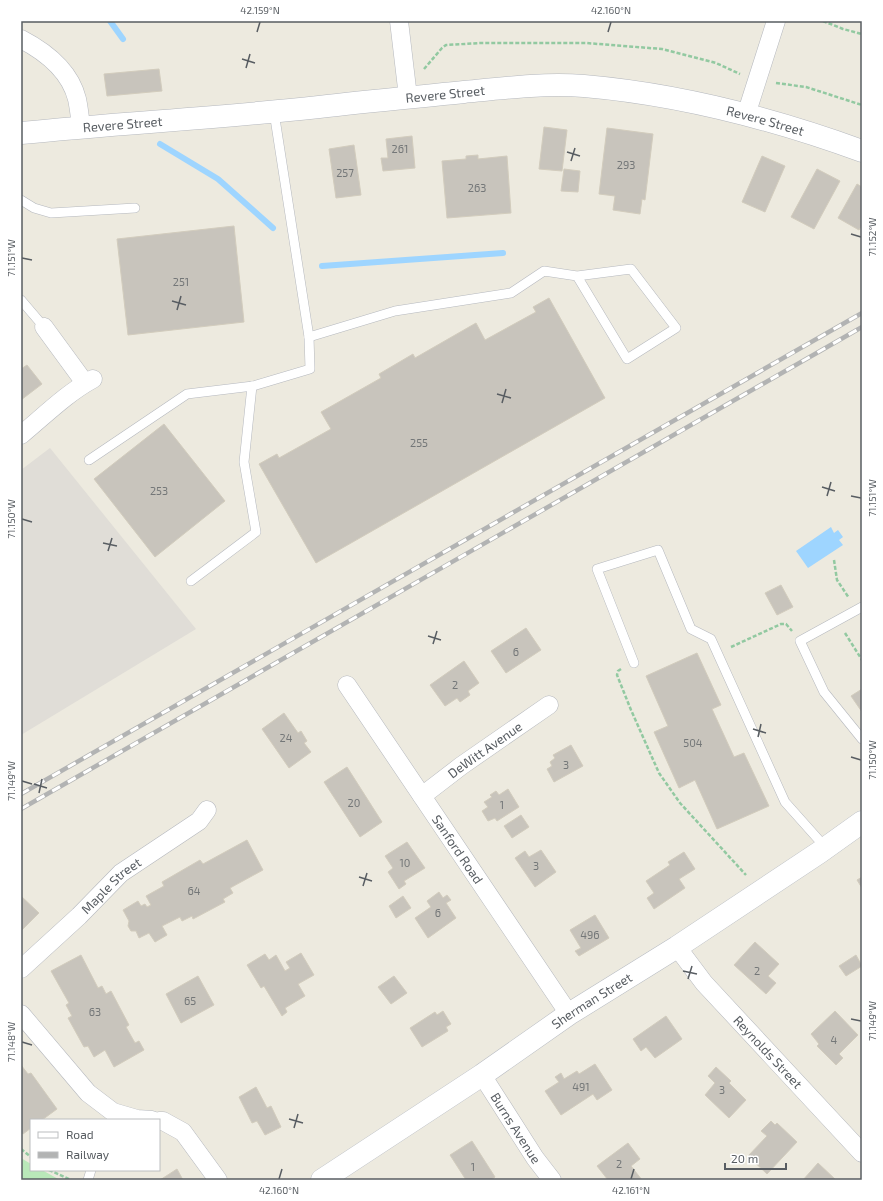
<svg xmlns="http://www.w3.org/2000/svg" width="883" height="1201" viewBox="0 0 883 1201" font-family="'Exo 2',sans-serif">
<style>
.industrial{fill:#e0ddd7}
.green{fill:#b9e8b9}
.water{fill:#9ed5ff}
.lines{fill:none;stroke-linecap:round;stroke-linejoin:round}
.stream{stroke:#9ed5ff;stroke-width:6}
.building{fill:#c8c4bc;stroke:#d2ccbd}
.service-casing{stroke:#b5b8be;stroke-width:10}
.minor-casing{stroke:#b5b8be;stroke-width:19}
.tertiary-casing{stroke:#b5b8be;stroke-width:23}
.secondary-casing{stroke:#b8bcc3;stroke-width:23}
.path{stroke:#92c9a1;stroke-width:2.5;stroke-dasharray:4 2;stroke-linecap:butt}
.service{stroke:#fff;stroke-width:9}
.minor{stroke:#fff;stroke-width:18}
.tertiary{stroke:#fff;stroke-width:22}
.secondary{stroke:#fff;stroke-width:22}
.rail-casing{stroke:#b2b3b3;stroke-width:4.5}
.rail{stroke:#fff;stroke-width:3;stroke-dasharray:9;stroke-linecap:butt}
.ticks{fill:none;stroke:#585d62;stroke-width:1.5}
.labels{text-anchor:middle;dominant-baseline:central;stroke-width:3;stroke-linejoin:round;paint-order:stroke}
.number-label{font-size:11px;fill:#747778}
.street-label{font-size:13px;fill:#585d62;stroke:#fff}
.neatline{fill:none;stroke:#585d62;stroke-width:1.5}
.ticks-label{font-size:10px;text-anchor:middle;fill:#585d62}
</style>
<rect width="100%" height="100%" fill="#edeadf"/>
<polygon class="industrial" points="50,448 196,629 21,735 21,470"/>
<polygon class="green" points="21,1158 31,1164 31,1170 42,1170 60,1180 21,1180"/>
<polygon class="water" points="831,527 834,533 838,530 843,537 839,540 843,545 808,568 796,551"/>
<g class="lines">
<g class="stream">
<polyline points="110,21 123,39"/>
<polyline points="160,144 218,179 273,228"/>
<polyline points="322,266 503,253"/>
</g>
</g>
<g class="building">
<polygon points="159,69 162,91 107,96 104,74"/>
<polygon points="544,127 567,130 562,171 539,169"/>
<polygon points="607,128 653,134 645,200 642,199 640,214 613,210 615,196 599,194"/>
<polygon points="412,136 415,168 383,171 381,158 388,158 386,139"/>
<polygon points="354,145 361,195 336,198 329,149"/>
<polygon points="478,155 478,159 507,156 511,213 447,218 442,161 466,159 466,156"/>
<polygon points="762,156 785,166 765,212 742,202"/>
<polygon points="564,169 580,171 578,192 561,191"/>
<polygon points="817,169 840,181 814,229 791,217"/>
<polygon points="857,184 862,187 862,225 859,230 838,218"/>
<polygon points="234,226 244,322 128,335 117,239"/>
<polygon points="549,298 605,398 316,563 259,464 277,454 279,458 331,429 321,412 381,378 379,374 413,354 415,358 476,323 485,340 536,312 533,307"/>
<polygon points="27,365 42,384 21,400 21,369"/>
<polygon points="164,424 225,501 155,557 94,479"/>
<polygon points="781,585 793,607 777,615 765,593"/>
<polygon points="526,628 541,650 506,673 491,651"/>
<polygon points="697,653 721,705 712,709 734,757 744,753 769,806 717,829 695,780 679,788 654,732 668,726 646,676"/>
<polygon points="464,661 479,683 468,691 470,695 460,702 457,698 445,706 430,685"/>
<polygon points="862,689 862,712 851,696"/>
<polygon points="284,713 298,733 301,731 307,741 304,743 311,752 289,768 262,729"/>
<polygon points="571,745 583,766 554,782 547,769 552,766 550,762 555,758 553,755"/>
<polygon points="347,767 382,822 360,837 324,782"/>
<polygon points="508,789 519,807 497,821 495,818 488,821 482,811 488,807 484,802 492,797 490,795 496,791 499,795"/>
<polygon points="521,815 529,827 512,838 504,826"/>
<polygon points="247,840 263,870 230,888 233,893 223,899 225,902 193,919 192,916 182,921 180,917 162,926 167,935 155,942 149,933 139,938 136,931 131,931 128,926 129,921 123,910 138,901 141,906 145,904 147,907 151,905 146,896 164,886 162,882 200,860 203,864"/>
<polygon points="407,842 425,868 404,881 406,884 399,889 388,872 393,868 385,856"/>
<polygon points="541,850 556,872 535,887 515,858 525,851 529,857"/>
<polygon points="684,852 695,869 679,879 685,888 654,909 647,898 654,893 646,881 670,865 668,862"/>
<polygon points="862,877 862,888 857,880"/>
<polygon points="439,892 443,898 447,895 451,900 446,903 456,918 428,938 415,918 431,907 427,901"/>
<polygon points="21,896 39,913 21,931"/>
<polygon points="403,896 411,908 396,918 389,906"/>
<polygon points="595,915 609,938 579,956 575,951 581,948 570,930"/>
<polygon points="755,942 779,964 768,976 776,983 766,994 734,965"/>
<polygon points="301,953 314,975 298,984 305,996 285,1008 287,1012 282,1016 264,986 261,988 247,965 265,954 269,960 276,955 285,971 290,968 286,962"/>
<polygon points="81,955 98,988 102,986 106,994 111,991 129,1025 126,1027 135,1043 139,1041 144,1050 114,1067 105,1050 94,1057 88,1046 84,1047 68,1018 72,1016 66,1005 69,1003 51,971"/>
<polygon points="856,955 862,966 846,976 839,966"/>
<polygon points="198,976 214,1005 181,1023 166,994"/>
<polygon points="394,976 407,993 391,1004 378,987"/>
<polygon points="443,1011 451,1024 446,1027 448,1031 422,1047 410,1028 435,1012 437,1015"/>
<polygon points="835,1011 858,1035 839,1054 843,1058 836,1065 817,1046 819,1044 811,1034"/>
<polygon points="666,1016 682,1039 655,1058 646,1047 641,1051 633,1039"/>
<polygon points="595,1064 612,1090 597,1100 593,1094 561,1115 545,1091 559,1082 555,1077 561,1073 564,1079 577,1071 579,1074"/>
<polygon points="21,1065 28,1074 31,1073 57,1109 42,1120 31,1120 31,1128 23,1134 21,1132"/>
<polygon points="716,1067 731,1081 729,1083 746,1100 729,1118 705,1095 715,1083 708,1076"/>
<polygon points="256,1087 267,1108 271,1106 281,1127 265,1135 257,1121 252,1123 239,1097"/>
<polygon points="771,1121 775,1125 777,1123 797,1142 767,1174 748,1156 767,1136 761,1131"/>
<polygon points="472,1141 495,1177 491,1180 466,1180 450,1155"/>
<polygon points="628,1143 640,1159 631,1166 642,1180 608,1180 597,1166"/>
<polygon points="818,1163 836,1180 803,1180"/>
<polygon points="177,1169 183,1180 160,1180"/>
</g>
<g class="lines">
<defs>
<g id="service">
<polyline points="274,112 309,337 395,311 511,293 544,271 577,276 627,359 676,328 631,269 577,276"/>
<polyline points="21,200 34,208 51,213 135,208"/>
<polyline points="21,300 44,327"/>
<polyline points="89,460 187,394 253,386 310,369 309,337"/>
<polyline points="191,581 256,532 244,462 252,386"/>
<polyline points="862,607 800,641 824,692 862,739"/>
<polyline points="634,663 597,569 658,550 691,629 711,639 785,802 826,848"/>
<polyline points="88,1180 91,1170"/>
</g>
<g id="minor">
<polyline points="399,21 408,97"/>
<path d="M21,39C46,52 70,71 77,99C79,108 80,118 81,127"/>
<polyline points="746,115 776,21"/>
<polyline points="44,327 85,383"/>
<path d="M21,435C44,416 67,393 93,379"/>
<path id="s1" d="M347,685L569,1014"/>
<path id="s2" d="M422,796L461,766L549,705"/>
<path id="s3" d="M677,947L704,983L862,1153"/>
<path id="s4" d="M21,969L79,916L121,873L199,821L207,810"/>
<polyline points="21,1014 88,1093 113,1112 137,1119 152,1120"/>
<path id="s5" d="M482,1075L535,1158L552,1180"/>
<polyline points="159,1121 163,1121 183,1132 218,1180"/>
</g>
<g id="tertiary">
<path id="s6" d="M21,133C120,123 220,118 319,107C368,101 416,97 464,92C504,88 544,83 584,86C677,94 774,119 862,151"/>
</g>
<g id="secondary">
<path id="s7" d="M322,1180L482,1075L569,1014L677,947L820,852L862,822"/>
</g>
</defs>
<use href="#service" class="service-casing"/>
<use href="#minor" class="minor-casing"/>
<use href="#tertiary" class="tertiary-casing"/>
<use href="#secondary" class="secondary-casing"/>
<g class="path">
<polyline points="823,21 843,29 862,34"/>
<polyline points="424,69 442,48 446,45 481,43 586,43 662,49 716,63 740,74"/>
<polyline points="776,83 806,87 862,105"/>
<polyline points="834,560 837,580 849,598"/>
<polyline points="845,633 862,660"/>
<polyline points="731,647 781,624 786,624 792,631"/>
<polyline points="621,669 618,671 617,675 631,710 659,773 680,803 746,875"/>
<polyline points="21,1149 31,1157"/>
<polyline points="49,1170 71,1180"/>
</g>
<use href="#service" class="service"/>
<use href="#minor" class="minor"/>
<use href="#tertiary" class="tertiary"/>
<use href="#secondary" class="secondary"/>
<defs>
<g id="rail">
<polyline points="21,794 862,313"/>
<polyline points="21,809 862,327"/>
</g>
</defs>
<use href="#rail" class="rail-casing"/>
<use href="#rail" class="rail"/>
</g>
<path class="ticks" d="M257,32L260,22M608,32L611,22M242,59L255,63M246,68L250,54M567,152L580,156M571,161L575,148M851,234L861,237M22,258L32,260M172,301L186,305M177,310L181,296M497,394L511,398M502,403L506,389M822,487L835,491M827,496L831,482M851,496L861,498M22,519L32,522M103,543L117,546M108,551L112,538M428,636L441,640M433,644L437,631M753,729L766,733M758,737L761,724M851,757L861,760M22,781L32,784M34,784L47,788M39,793L42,779M359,877L372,881M363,886L367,873M683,971L697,974M688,979L692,966M851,1019L861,1021M22,1042L32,1045M289,1119L303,1123M294,1128L298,1114M279,1179L282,1169M631,1179L634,1169"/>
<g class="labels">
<g class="number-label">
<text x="400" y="148">261</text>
<text x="626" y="164">293</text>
<text x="345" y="172">257</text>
<text x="477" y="187">263</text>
<text x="181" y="281">251</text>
<text x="419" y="442">255</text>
<text x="159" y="490">253</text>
<text x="516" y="651">6</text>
<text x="455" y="684">2</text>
<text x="286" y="737">24</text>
<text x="693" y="742">504</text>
<text x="566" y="764">3</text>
<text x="354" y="802">20</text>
<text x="502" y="804">1</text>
<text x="405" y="862">10</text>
<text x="536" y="865">3</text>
<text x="194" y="890">64</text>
<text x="438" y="912">6</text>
<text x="590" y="934">496</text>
<text x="757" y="970">2</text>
<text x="190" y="1000">65</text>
<text x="95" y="1011">63</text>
<text x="834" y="1039">4</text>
<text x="581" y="1086">491</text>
<text x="722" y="1089">3</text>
<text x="619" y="1163">2</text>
<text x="473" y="1166">1</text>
</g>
<g class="street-label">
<text stroke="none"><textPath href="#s6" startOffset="426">Revere Street</textPath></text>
<text stroke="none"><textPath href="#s6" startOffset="750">Revere Street</textPath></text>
<text stroke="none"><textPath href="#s6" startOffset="102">Revere Street</textPath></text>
<text stroke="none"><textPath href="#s2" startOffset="78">DeWitt Avenue</textPath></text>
<text stroke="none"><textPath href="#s1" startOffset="198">Sanford Road</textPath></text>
<text stroke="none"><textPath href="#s4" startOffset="123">Maple Street</textPath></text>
<text stroke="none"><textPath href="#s7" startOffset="324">Sherman Street</textPath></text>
<text stroke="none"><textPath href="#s3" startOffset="139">Reynolds Street</textPath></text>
<text stroke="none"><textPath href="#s5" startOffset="63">Burns Avenue</textPath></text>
</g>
</g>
<rect width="883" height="1201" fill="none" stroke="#ffffff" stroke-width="44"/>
<rect x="30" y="1119" width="130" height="52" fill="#ffffff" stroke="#bcbec0"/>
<rect x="38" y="1132" width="20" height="6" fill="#ffffff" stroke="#bcbec0"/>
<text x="66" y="1139" font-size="12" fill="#585d62">Road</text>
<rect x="38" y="1152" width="20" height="6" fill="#b2b3b3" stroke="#bcbec0"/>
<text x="66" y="1159" font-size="12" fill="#585d62">Railway</text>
<path d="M725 1163v6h61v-6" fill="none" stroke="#585d62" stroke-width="2"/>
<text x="731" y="1163" font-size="12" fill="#585d62" stroke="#ffffff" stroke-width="3" paint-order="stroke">20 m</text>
<rect x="22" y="22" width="839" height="1157" class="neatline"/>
<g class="ticks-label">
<text x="260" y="14">42.159°N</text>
<text x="611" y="14">42.160°N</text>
<text transform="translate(872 237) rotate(-90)" y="4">71.152°W</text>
<text transform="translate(11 258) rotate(-90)" y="4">71.151°W</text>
<text transform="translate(872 498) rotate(-90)" y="4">71.151°W</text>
<text transform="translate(11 519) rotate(-90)" y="4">71.150°W</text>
<text transform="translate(872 760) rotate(-90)" y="4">71.150°W</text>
<text transform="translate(11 781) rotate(-90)" y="4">71.149°W</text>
<text transform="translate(872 1021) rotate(-90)" y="4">71.149°W</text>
<text transform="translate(11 1042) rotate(-90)" y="4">71.148°W</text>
<text x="279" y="1194">42.160°N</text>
<text x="631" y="1194">42.161°N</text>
</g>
</svg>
